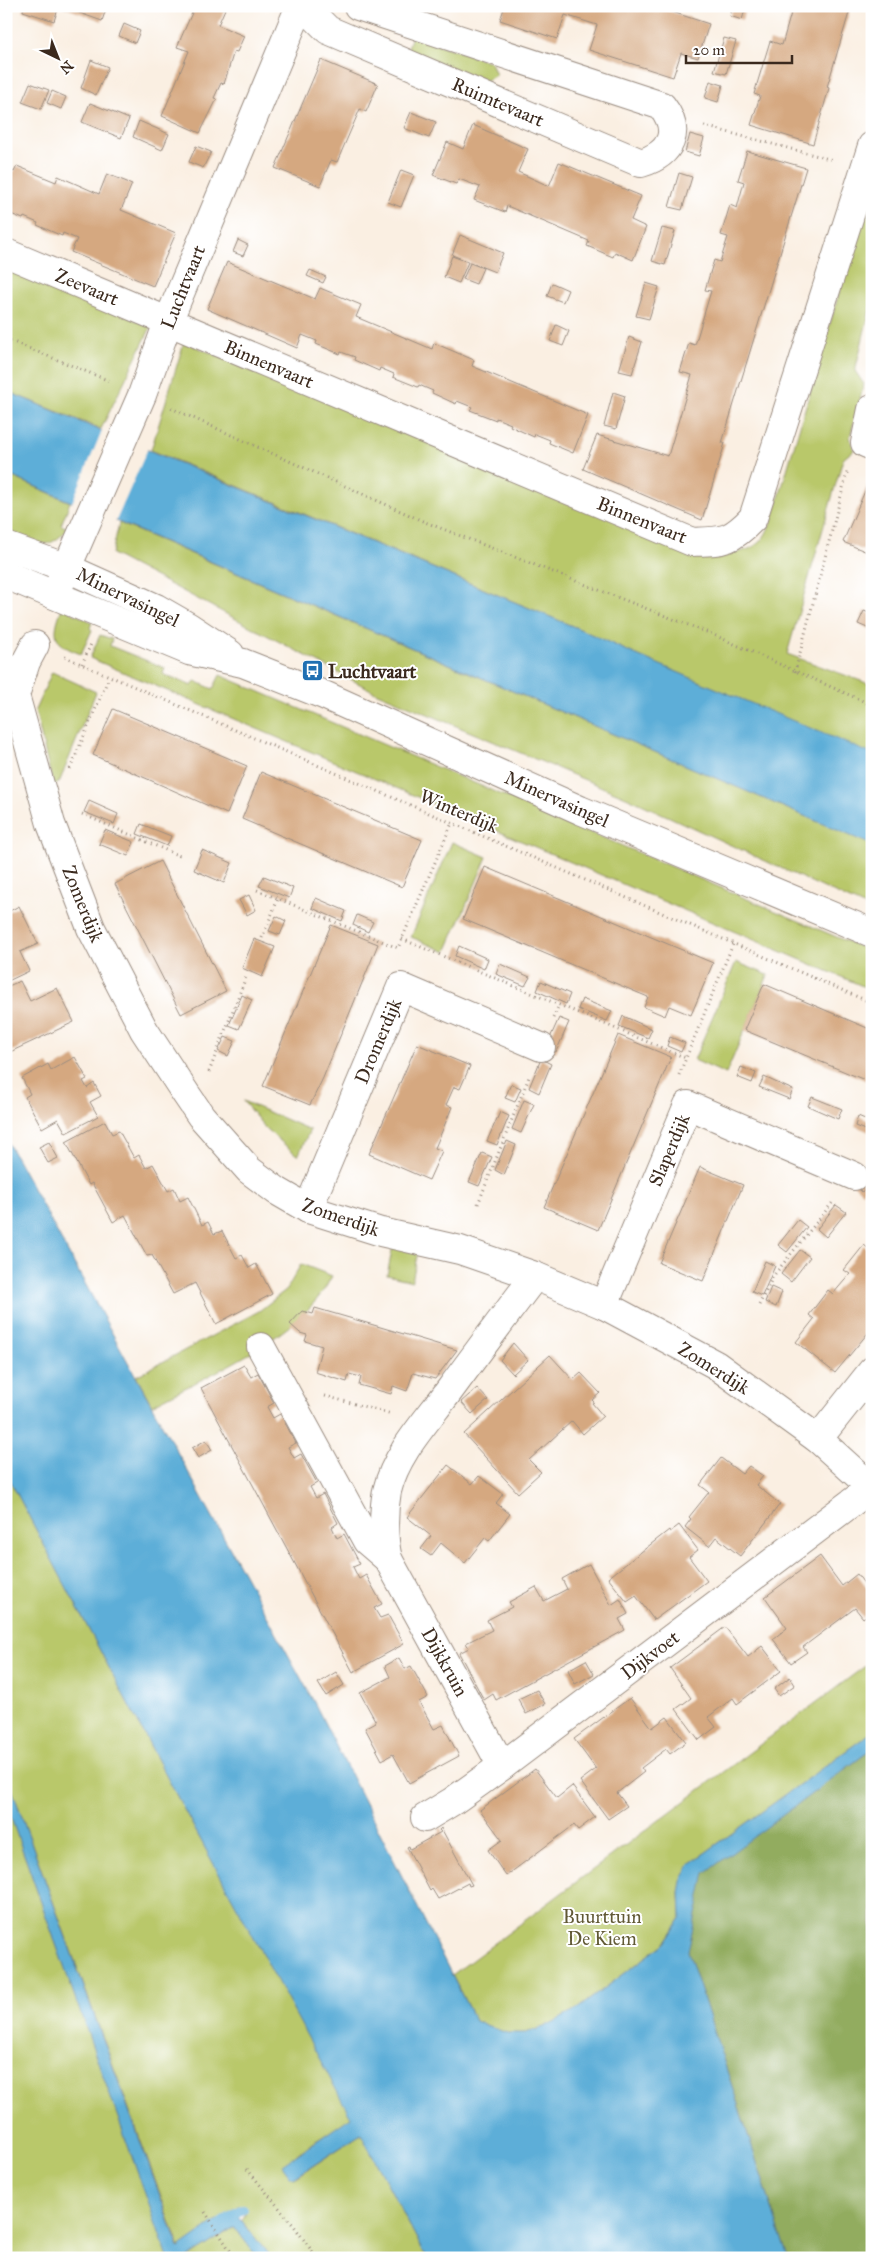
<svg xmlns="http://www.w3.org/2000/svg" width="878" height="2264" viewBox="0 0 878 2264" font-family="'IM FELL Great Primer',serif">
<style>
.green{fill:#b9c86b;stroke:#7a7944}
.forest{fill:#92ac5f;stroke:#666b3e}
.water{fill:#5daed8;stroke:#4c6c7b}
.pier{fill:#faefe2}
.lines{fill:none;stroke-linecap:round;stroke-linejoin:round}
.stream{stroke:#5daed8;stroke-width:10}
.building{fill:#d5a880}
.minor-casing{stroke:#9a8c80;stroke-width:30}
.path{stroke:#9a8c80;stroke-width:3;stroke-dasharray:1 4;stroke-linecap:butt}
.minor{stroke:#fff;stroke-width:28}
.labels{text-anchor:middle;dominant-baseline:central;stroke-width:4;stroke-linejoin:round;paint-order:stroke}
.street-label{font-size:19px;fill:#3b2a1e;stroke:#fff}
.poi-label{font-size:19px;font-weight:bold;fill:#3b2a1e;stroke:#fff;text-anchor:start}
.park-label{font-size:19px;fill:#615935;stroke:#fff}
</style>
<rect width="100%" height="100%" fill="#fff"/>
<filter id="ink" filterUnits="userSpaceOnUse"><feTurbulence type="fractalNoise" baseFrequency=".02" numOctaves="2"/><feDisplacementMap in="SourceGraphic" scale="10" xChannelSelector="R" yChannelSelector="G"/><feConvolveMatrix kernelMatrix="1 2 1 2 8 2 1 2 1" color-interpolation-filters="sRGB"/></filter>
<filter id="wash" filterUnits="userSpaceOnUse"><feTurbulence type="fractalNoise" baseFrequency=".0096" numOctaves="4" result="noise"/><feDisplacementMap in="SourceGraphic" scale="20" xChannelSelector="R" yChannelSelector="G"/><feGaussianBlur stdDeviation="1.12" result="paint"/><feColorMatrix in="noise" values="0 0 0 0 0 0 0 0 0 0 0 0 0 0 0 0 0 1.4 0 .05"/><feComposite in="paint" operator="in"/></filter>
<g filter="url(#wash)">
<rect width="100%" height="100%" fill="#faefe2"/>
<g class="green">
<polygon points="412,36 491,62 496,75 482,83 407,50"/>
<path d="M872,181V301L855,371L864,384L850,437L854,450L843,459L787,654L872,685V755L632,653L582,630L151,450L184,342L708,554C726,555 751,554 763,538C767,533 769,526 772,521Z"/>
<polygon points="6,265 151,327 101,429 6,391"/>
<path d="M6,474L70,502L61,525L68,528C49,553 33,544 6,536Z"/>
<polygon points="119,523 872,845 872,910 626,797 375,692 112,554"/>
<path d="M62,608L92,622L90,628L92,630L81,654C52,644 52,634 62,608Z"/>
<polygon points="100,635 112,639 110,646 165,668 163,674 192,686 195,681 213,689 220,675 872,952 872,990 90,658"/>
<polygon points="52,672 96,692 59,783 53,785 35,710"/>
<polygon points="452,842 487,857 446,952 411,937"/>
<polygon points="736,962 768,975 726,1074 694,1060"/>
<polygon points="243,1101 310,1130 298,1156 266,1129"/>
<polygon points="393,1246 418,1251 412,1281 387,1275"/>
<path d="M301,1264L332,1276C303,1337 209,1374 152,1405L136,1376L259,1311L287,1289Z"/>
<polygon points="6,1473 186,1813 352,2117 298,2153 288,2173 295,2178 361,2134 427,2258 271,2258 242,2221 246,2213 240,2205 180,2248 6,1773"/>
<polygon points="872,1661 872,1732 691,1863 680,1892 681,1918 665,1943 573,2012 544,2027 526,2033 507,2033 475,2021 452,1975"/>
<polygon points="6,1804 168,2257 168,2258 6,2258"/>
<polygon points="233,2228 235,2228 258,2258 187,2258"/>
</g>
<polygon class="forest" points="872,1749 872,2258 788,2258 688,1951 704,1873"/>
<g class="water">
<polygon points="6,391 582,630 632,653 872,754 872,845 6,474"/>
<polygon points="6,1139 314,1702 475,2021 507,2033 526,2033 544,2027 573,2012 665,1943 681,1918 680,1892 683,1876 691,1863 872,1732 872,1749 705,1873 688,1951 788,2258 427,2258 361,2134 294,2178 290,2176 282,2165 351,2117 186,1813 6,1473"/>
<polygon points="6,1773 179,2248 230,2212 242,2221 271,2258 258,2258 235,2228 233,2228 187,2258 168,2258 6,1804"/>
</g>
<polygon class="pier" points="103,428 149,446 115,523 71,505"/>
<g class="lines">
<polyline class="stream" points="222,2223 243,2209"/>
</g>
<g id="blocks">
<g class="building">
<polygon points="24,6 59,6 54,21 23,11"/>
<polygon points="60,6 107,6 102,21"/>
<polygon points="195,6 218,6 225,9 218,25 244,36 237,52 234,51 224,84 221,83 214,98 217,99 200,133 162,116 189,51 177,47"/>
<polygon points="505,6 654,6 709,24 698,58 681,53 673,77 589,50 597,25 565,15 557,39 500,20"/>
<polygon points="733,6 746,6 742,20 730,16"/>
<polygon points="793,6 851,6 827,87 829,88 813,144 751,125 760,96 754,94 770,41 782,45"/>
<polygon points="124,24 140,31 135,43 119,36"/>
<polygon points="724,38 736,41 726,74 714,71"/>
<polygon points="91,60 108,67 96,95 81,88"/>
<polygon points="321,60 378,84 366,112 360,109 337,162 331,160 320,186 275,168"/>
<polygon points="710,81 723,85 718,102 705,98"/>
<polygon points="30,83 49,90 41,109 22,102"/>
<polygon points="52,91 66,97 61,109 47,103"/>
<polygon points="90,103 129,119 121,138 82,122"/>
<polygon points="411,112 436,122 429,138 404,128"/>
<polygon points="139,121 169,134 162,150 133,137"/>
<polygon points="473,125 528,149 518,172 549,186 559,162 641,196 631,220 646,227 633,260 615,252 613,257 587,246 589,241 507,206 505,212 474,200 480,187 459,179 456,184 433,175 447,142 463,149"/>
<polygon points="690,134 704,138 699,156 685,152"/>
<polygon points="196,146 211,152 203,168 189,162"/>
<polygon points="747,151 806,168 722,443 725,443 702,520 583,469 597,435 668,456 692,375 680,372 689,343 695,345 711,291 705,290 714,260 720,262 728,237 721,235 730,205 737,208 744,182 738,180"/>
<polygon points="17,166 56,182 58,176 99,194 107,174 132,184 121,210 176,233 153,286 71,252 77,239 63,233 62,236 37,225 38,223 24,217 23,219 6,212 6,168 14,172"/>
<polygon points="401,170 414,175 401,207 388,202"/>
<polygon points="679,173 692,177 682,210 669,207"/>
<polygon points="662,228 675,231 665,265 652,261"/>
<polygon points="460,235 503,253 495,272 452,255"/>
<polygon points="238,240 248,245 243,256 233,252"/>
<polygon points="452,256 468,262 459,283 444,277"/>
<polygon points="227,262 315,299 320,288 361,305 356,317 432,349 434,343 474,360 472,366 588,415 573,453 549,443 550,440 535,434 534,437 510,426 511,424 496,418 496,420 470,410 472,407 457,401 456,404 432,393 433,391 419,385 418,387 393,377 394,374 380,368 379,371 354,360 355,357 341,352 340,354 316,344 317,341 302,335 297,348 207,309"/>
<polygon points="470,263 483,268 476,284 463,279"/>
<polygon points="310,270 326,277 323,283 307,276"/>
<polygon points="552,283 568,290 563,302 547,296"/>
<polygon points="646,283 659,287 649,319 636,316"/>
<polygon points="556,325 569,331 563,346 550,341"/>
<polygon points="629,337 642,342 632,374 619,371"/>
<polygon points="613,392 625,396 616,429 604,426"/>
<polygon points="868,484 872,486 872,554 843,542"/>
<polygon points="864,611 872,614 872,630 858,624"/>
<polygon points="113,709 247,766 227,814 93,755"/>
<polygon points="261,772 422,840 402,887 242,819"/>
<polygon points="89,801 118,814 114,824 84,812"/>
<polygon points="141,824 171,836 167,846 137,834"/>
<polygon points="105,830 134,842 128,856 99,844"/>
<polygon points="202,850 232,863 224,883 194,870"/>
<polygon points="160,861 226,991 181,1014 115,884"/>
<polygon points="485,867 713,963 691,1015 669,1006 665,1016 644,1007 648,997 463,919"/>
<polygon points="264,876 293,888 289,898 259,886"/>
<polygon points="249,895 256,910 247,915 239,900"/>
<polygon points="316,898 346,911 342,921 312,908"/>
<polygon points="19,906 38,944 20,952 29,971 6,982 6,913"/>
<polygon points="357,915 373,922 368,932 353,925"/>
<polygon points="276,916 286,921 280,935 269,931"/>
<polygon points="331,925 378,944 323,1078 310,1105 263,1086"/>
<polygon points="254,939 275,947 262,977 242,968"/>
<polygon points="459,946 488,959 484,969 455,956"/>
<polygon points="500,964 530,977 525,986 496,974"/>
<polygon points="20,981 30,1001 57,988 74,1022 10,1052 6,1044 6,987"/>
<polygon points="541,981 570,994 566,1004 537,991"/>
<polygon points="764,984 872,1030 872,1083 744,1030"/>
<polygon points="242,995 252,1000 239,1029 229,1025"/>
<polygon points="582,999 612,1011 607,1021 578,1009"/>
<polygon points="623,1016 652,1029 648,1038 619,1026"/>
<polygon points="559,1018 569,1022 556,1052 546,1047"/>
<polygon points="618,1035 671,1057 598,1230 544,1207"/>
<polygon points="225,1037 235,1041 228,1056 218,1051"/>
<polygon points="670,1037 685,1043 681,1052 667,1046"/>
<polygon points="417,1044 470,1066 460,1089 454,1087 446,1105 452,1107 435,1148 442,1151 429,1180 369,1154"/>
<polygon points="75,1057 87,1079 83,1081 87,1088 94,1083 101,1096 90,1102 98,1116 66,1133 58,1119 42,1128 25,1097 30,1094 22,1078 48,1064 51,1070"/>
<polygon points="541,1059 551,1064 539,1093 529,1088"/>
<polygon points="741,1067 756,1073 752,1083 737,1077"/>
<polygon points="764,1077 793,1090 789,1099 759,1087"/>
<polygon points="511,1084 521,1088 515,1102 505,1098"/>
<polygon points="812,1097 842,1109 838,1119 808,1106"/>
<polygon points="524,1100 534,1104 521,1133 512,1129"/>
<polygon points="500,1112 509,1116 497,1145 487,1141"/>
<polygon points="858,1116 872,1122 872,1133 855,1126"/>
<polygon points="105,1121 112,1134 119,1131 134,1158 139,1155 146,1168 153,1164 168,1191 174,1188 180,1201 188,1197 202,1225 208,1222 214,1234 222,1231 236,1258 242,1255 249,1268 256,1264 272,1294 216,1324 195,1283 173,1294 152,1255 147,1256 125,1215 113,1222 92,1183 89,1185 66,1142"/>
<polygon points="507,1141 516,1145 504,1175 495,1170"/>
<polygon points="49,1142 58,1158 48,1163 39,1147"/>
<polygon points="482,1153 492,1157 479,1186 469,1182"/>
<polygon points="872,1161 872,1180 862,1192 853,1184"/>
<polygon points="700,1167 743,1185 703,1281 659,1263"/>
<polygon points="836,1205 846,1212 826,1237 817,1229"/>
<polygon points="798,1220 807,1227 787,1252 778,1245"/>
<polygon points="864,1245 869,1249 872,1246 872,1328 835,1373 796,1342 814,1319 809,1315 828,1290 833,1294 850,1274 844,1270"/>
<polygon points="800,1250 810,1257 791,1282 781,1274"/>
<polygon points="765,1261 775,1266 762,1296 752,1292"/>
<polygon points="771,1287 782,1292 776,1307 765,1302"/>
<polygon points="315,1308 377,1326 457,1350 435,1379 413,1373 407,1391 393,1386 391,1394 359,1385 361,1377 349,1374 347,1382 315,1372 322,1346 305,1341 307,1335 300,1333 290,1324 302,1311 313,1314"/>
<polygon points="513,1343 528,1360 513,1374 500,1360"/>
<polygon points="550,1355 573,1380 581,1373 600,1393 592,1400 594,1402 592,1403 603,1416 583,1434 572,1421 529,1460 541,1472 518,1493 464,1434"/>
<polygon points="244,1365 251,1377 258,1373 274,1403 267,1407 273,1418 280,1414 296,1443 288,1447 294,1458 301,1454 317,1483 310,1487 316,1498 323,1494 338,1523 332,1527 337,1538 344,1534 360,1564 353,1567 359,1579 366,1575 382,1604 374,1608 380,1618 388,1615 404,1644 353,1672 201,1388"/>
<polygon points="477,1388 488,1400 472,1414 461,1402"/>
<polygon points="206,1440 212,1450 198,1458 192,1448"/>
<polygon points="721,1458 742,1474 749,1466 763,1476 756,1485 780,1504 740,1556 716,1537 709,1546 685,1527 691,1519 689,1517 709,1492 700,1485"/>
<polygon points="448,1465 472,1484 479,1476 503,1494 496,1503 510,1514 489,1541 485,1538 465,1563 441,1543 431,1556 421,1549 431,1536 407,1517"/>
<polygon points="679,1525 698,1550 689,1557 707,1581 654,1620 636,1596 627,1602 608,1578 669,1530 670,1532"/>
<polygon points="820,1556 842,1586 857,1574 872,1594 872,1612 863,1618 855,1608 803,1647 807,1652 791,1663 773,1639 787,1628 765,1597"/>
<polygon points="589,1564 611,1605 620,1599 628,1614 619,1619 625,1630 496,1700 493,1694 484,1700 459,1653 469,1648 466,1643 492,1630 487,1620 512,1607 509,1602 536,1587 544,1601 567,1589 562,1579"/>
<polygon points="725,1627 748,1657 762,1646 781,1671 737,1704 733,1698 708,1717 716,1727 699,1740 676,1709 691,1698 670,1668"/>
<polygon points="399,1658 405,1669 411,1666 428,1697 419,1702 434,1729 443,1725 459,1756 409,1783 393,1754 382,1760 365,1728 376,1722 360,1693 390,1677 385,1666"/>
<polygon points="586,1660 594,1674 575,1684 568,1670"/>
<polygon points="336,1672 344,1685 326,1696 318,1683"/>
<polygon points="790,1677 795,1685 779,1696 774,1689"/>
<polygon points="537,1690 545,1704 526,1714 518,1699"/>
<polygon points="630,1698 652,1728 667,1717 686,1742 670,1754 666,1749 641,1768 644,1772 617,1793 627,1806 608,1819 580,1781 596,1769 574,1739"/>
<polygon points="535,1769 557,1798 572,1786 595,1817 578,1830 574,1825 506,1876 488,1850 502,1840 480,1810"/>
<polygon points="441,1828 472,1885 469,1886 468,1883 438,1899 432,1889 430,1891 407,1847 409,1846 410,1849 441,1832 439,1830"/>
</g>
</g>
</g>
<g filter="url(#ink)">
<use href="#blocks" fill-opacity="0" stroke="#9a8c80" stroke-width="1"/>
<g class="lines">
<defs>
<g id="minor">
<path d="M304,6L328,30L641,163C671,154 682,132 662,106L358,6"/>
<path d="M6,253L692,542C724,541 730,542 753,518L872,146"/>
<polyline points="872,409 865,443 872,446"/>
<polyline points="6,546 67,568 156,608 189,627 230,654"/>
<polyline points="6,575 189,651 243,663 324,695 580,810 872,933"/>
<polyline points="55,595 142,395 168,322 300,6"/>
<polyline points="35,645 26,662 15,695 51,824 91,928 144,1030 186,1094 201,1116 249,1170 277,1191 308,1209 381,1232 460,1250 535,1276 604,1305 716,1365 818,1439 872,1488"/>
<polyline points="308,1209 401,987 541,1047"/>
<polyline points="604,1305 688,1105 854,1176"/>
<polyline points="261,1347 367,1541 388,1559"/>
<polyline points="818,1439 872,1371"/>
<path d="M502,1766L388,1559C383,1538 383,1512 387,1491C396,1453 426,1422 449,1391C477,1353 506,1314 535,1276"/>
<polyline points="425,1818 453,1801 502,1766 871,1488"/>
</g>
</defs>
<use href="#minor" class="minor-casing"/>
<g class="path">
<polyline points="704,126 833,160"/>
<polyline points="6,339 112,382"/>
<polyline points="171,408 425,522 714,635 872,705"/>
<polyline points="65,657 872,1003"/>
<polyline points="82,664 91,644"/>
<polyline points="795,672 848,469"/>
<polyline points="70,769 109,677"/>
<polyline points="82,814 182,857"/>
<polyline points="257,890 398,948 452,823"/>
<polyline points="262,938 278,899"/>
<polyline points="402,939 686,1058"/>
<polyline points="553,1018 559,1005"/>
<polyline points="209,1072 246,977"/>
<polyline points="679,1075 733,944"/>
<polyline points="478,1204 529,1077"/>
<polyline points="759,1305 774,1275 833,1202"/>
<polyline points="325,1396 392,1414"/>
<polyline points="247,2169 294,2226 317,2258"/>
<polyline points="205,2212 235,2258"/>
</g>
<use href="#minor" class="minor"/>
</g>
</g>
<defs>
<symbol id="bus-square" viewBox="-11 -11 22 22"><rect x="-9" y="-9" width="18" height="18" rx="4" fill="#1f6fb2" stroke="#fff"/><path d="M-5-6H5V4H4V6H2V4H-2V6H-4V4H-5ZM-3.5-4V0h7V-4ZM-3.5 1.2v1.5H-2V1.2ZM2 1.2v1.5H3.5V1.2Z" fill="#fff"/></symbol>
</defs>
<g fill-rule="evenodd">
<use href="#bus-square" x="300" y="658" width="25" height="25"/>
</g>
<g class="labels">
<g class="street-label">
<text transform="translate(498 102) rotate(23)">Ruimtevaart</text>
<text transform="translate(87 287) rotate(23)">Zeevaart</text>
<text transform="translate(183 287) rotate(-68)">Luchtvaart</text>
<text transform="translate(269 364) rotate(23)">Binnenvaart</text>
<text transform="translate(642 520) rotate(22)">Binnenvaart</text>
<text transform="translate(128 597) rotate(26)">Minervasingel</text>
<text transform="translate(557 799) rotate(24)">Minervasingel</text>
<text transform="translate(459 811) rotate(23)">Winterdijk</text>
<text transform="translate(83 904) rotate(68)">Zomerdijk</text>
<text transform="translate(378 1041) rotate(-67)">Dromerdijk</text>
<text transform="translate(669 1150) rotate(-67)">Slaperdijk</text>
<text transform="translate(341 1217) rotate(19)">Zomerdijk</text>
<text transform="translate(714 1368) rotate(32)">Zomerdijk</text>
<text transform="translate(650 1655) rotate(-37)">Dijkvoet</text>
<text transform="translate(445 1662) rotate(61)">Dijkkruin</text>
</g>
<g class="poi-label">
<text x="328" y="671">Luchtvaart</text>
</g>
<g class="park-label">
<text x="602" y="1916">Buurttuin<tspan x="602" dy="22">De Kiem</tspan></text>
</g>
</g>
<rect width="878" height="2264" fill="none" stroke="#fff" stroke-width="25"/>
<g transform="translate(58 58) rotate(137)" stroke="#ffffff" stroke-width="4" paint-order="stroke">
<path d="M0-4L9 19L0 12L-9 19Z" fill="#3b2a1e"/>
<text y="-8" font-size="14" font-weight="bold" text-anchor="middle" fill="#3b2a1e">N</text>
</g>
<path d="M686 55v8h106v-8" fill="none" stroke="#3b2a1e" stroke-width="2.5"/>
<text x="693" y="55" font-size="15" fill="#3b2a1e" stroke="#ffffff" stroke-width="4" paint-order="stroke">20 m</text>
</svg>
